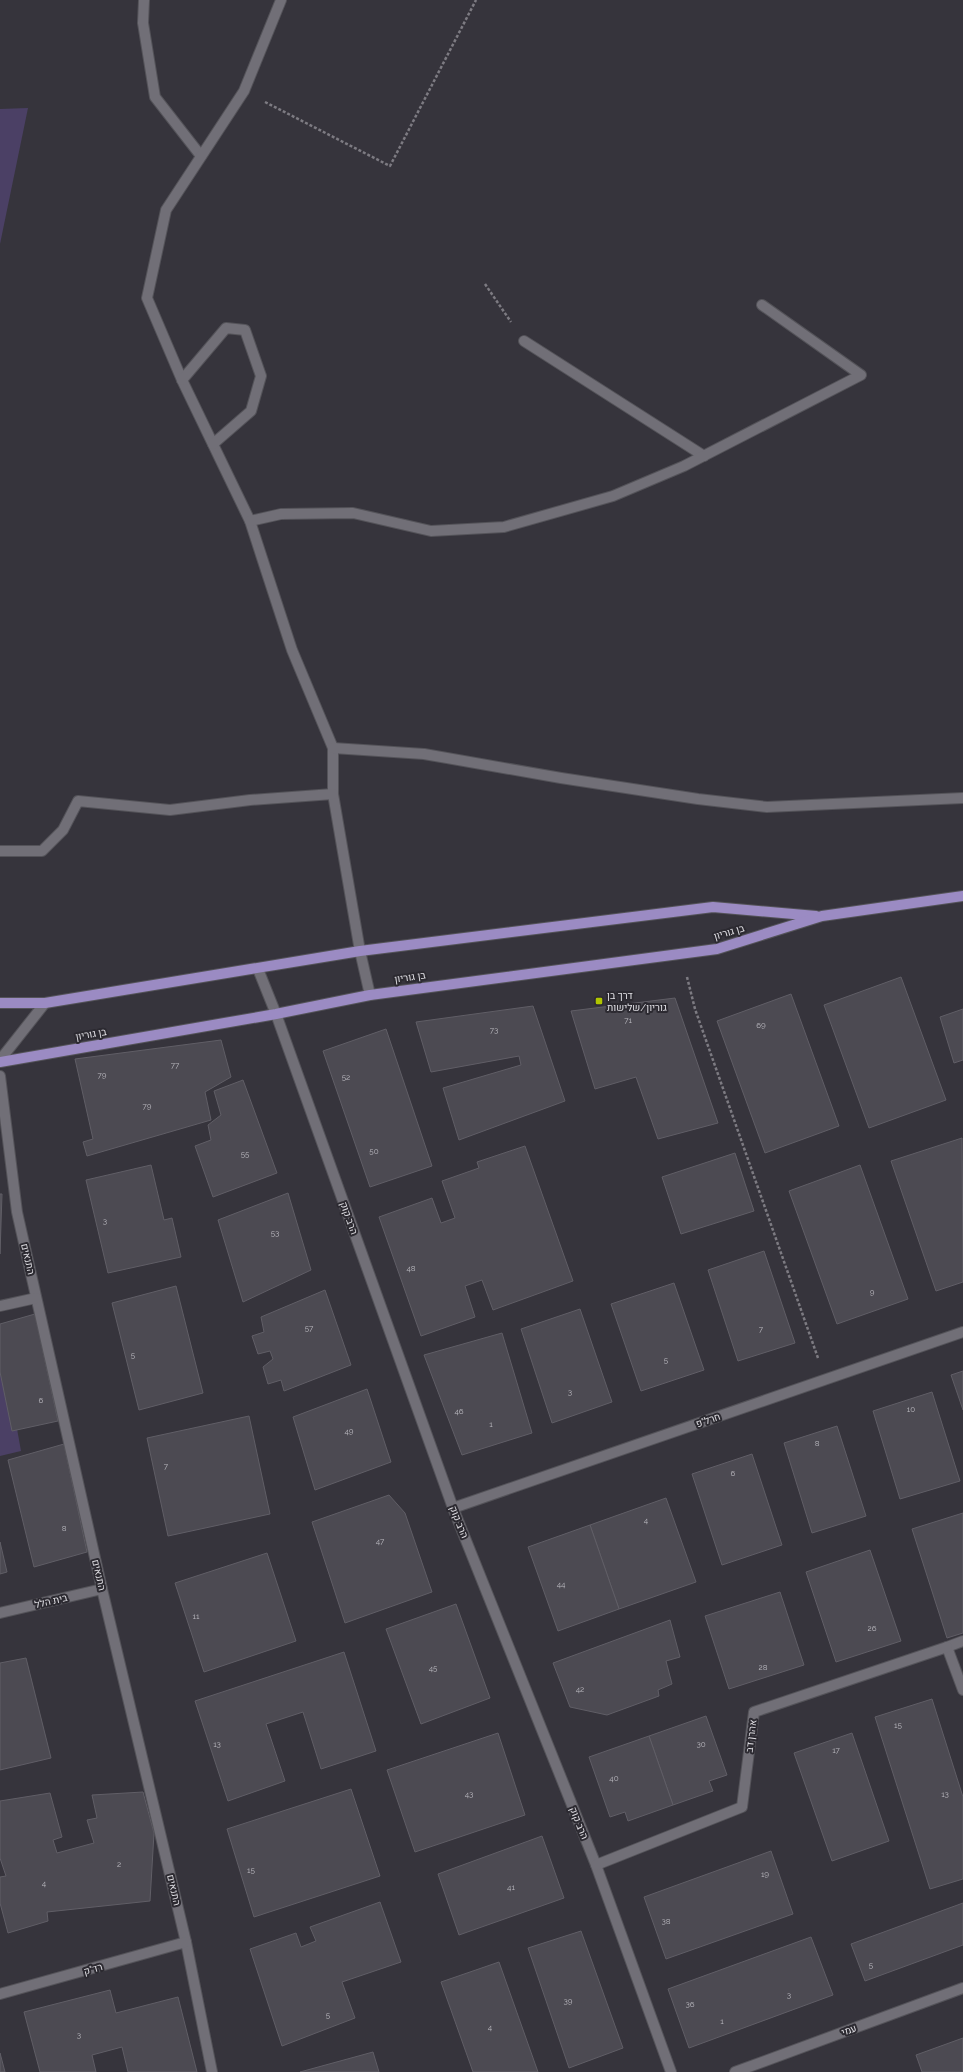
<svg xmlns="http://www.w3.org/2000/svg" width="963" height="2072" viewBox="0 0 963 2072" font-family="Raleway,Heebo,sans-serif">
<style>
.green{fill:#4b4065}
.building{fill:#4c4a52;stroke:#605e66}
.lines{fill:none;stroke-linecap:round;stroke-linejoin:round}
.minor-casing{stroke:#545359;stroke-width:12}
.major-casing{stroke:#545359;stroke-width:12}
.path{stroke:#7d7b82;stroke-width:2.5;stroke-dasharray:3 2;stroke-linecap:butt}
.minor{stroke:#716f77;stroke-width:10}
.major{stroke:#9b8bc3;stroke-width:10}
.poi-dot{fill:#b0c500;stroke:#2c2a31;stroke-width:1.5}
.labels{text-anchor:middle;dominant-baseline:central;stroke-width:4;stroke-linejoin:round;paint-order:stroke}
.number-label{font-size:8px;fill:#bbbac0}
.street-label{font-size:10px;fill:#e0dfe4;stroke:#2c2a31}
.poi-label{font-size:10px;fill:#e0dfe4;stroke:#2c2a31;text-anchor:start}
</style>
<rect width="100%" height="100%" fill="#36343c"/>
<g class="green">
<polygon points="28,108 0,244 0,109"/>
<polygon points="0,1334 21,1451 0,1456"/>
</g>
<g class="building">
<polygon points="901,977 946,1100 869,1128 824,1005"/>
<polygon points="791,994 839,1126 765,1153 717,1021"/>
<polygon points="675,998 718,1123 658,1139 636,1077 595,1089 571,1011"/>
<polygon points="533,1006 565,1101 459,1140 443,1088 521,1065 519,1056 431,1072 416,1022"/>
<polygon points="963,1009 963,1060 954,1063 940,1017"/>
<polygon points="386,1029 432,1166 370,1187 323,1051"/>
<polygon points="221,1040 231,1077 205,1092 211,1120 87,1156 83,1142 93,1139 75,1059"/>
<polygon points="243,1080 277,1173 213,1197 195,1146 211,1140 208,1125 221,1115 214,1091"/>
<polygon points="962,1138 963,1282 936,1291 891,1161"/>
<polygon points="525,1146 573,1281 493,1310 482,1280 465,1286 475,1317 421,1336 379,1217 432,1198 441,1223 455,1218 442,1181 479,1168 477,1162"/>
<polygon points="735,1153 754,1211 681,1234 662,1177"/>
<polygon points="151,1165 164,1220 172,1218 181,1257 108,1273 86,1180"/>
<polygon points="860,1165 908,1299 837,1324 789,1191"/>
<polygon points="288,1193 311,1270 243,1302 218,1220"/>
<polygon points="0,1194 2,1194 0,1254"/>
<polygon points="764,1251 795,1343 738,1361 708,1270"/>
<polygon points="674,1283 704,1370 641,1391 611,1304"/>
<polygon points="176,1286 203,1393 139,1410 112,1303"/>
<polygon points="325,1290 351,1365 284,1391 281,1380 268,1384 263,1367 273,1359 270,1351 258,1354 252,1336 264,1332 261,1317"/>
<polygon points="580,1309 612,1402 552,1423 521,1329"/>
<polygon points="35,1314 58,1421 12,1431 0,1372 0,1324"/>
<polygon points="502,1333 532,1433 462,1455 424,1355"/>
<polygon points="963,1371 963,1410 951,1375"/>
<polygon points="367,1389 391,1462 315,1490 293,1417"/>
<polygon points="932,1392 960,1481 900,1499 873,1411"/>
<polygon points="249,1416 270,1514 168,1536 147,1438"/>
<polygon points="837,1426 866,1516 812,1533 784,1443"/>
<polygon points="64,1444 87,1552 34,1567 8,1460"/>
<polygon points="752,1454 782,1545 722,1565 692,1474"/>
<polygon points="389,1495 405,1513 432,1592 345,1623 312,1522"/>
<polygon points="666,1498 696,1582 619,1609 590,1525"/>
<polygon points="963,1513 963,1633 947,1638 912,1529"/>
<polygon points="590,1525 619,1609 558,1631 528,1547"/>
<polygon points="0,1542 7,1572 0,1574"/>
<polygon points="870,1550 901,1641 836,1662 806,1572"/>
<polygon points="267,1553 296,1641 204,1672 175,1583"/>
<polygon points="780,1592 804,1665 729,1689 705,1616"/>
<polygon points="456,1604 490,1698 421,1724 386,1629"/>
<polygon points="670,1620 680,1657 666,1661 672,1684 658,1690 659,1696 607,1715 570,1707 553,1663"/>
<polygon points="344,1652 376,1751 321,1769 303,1712 266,1724 285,1781 228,1801 195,1701"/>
<polygon points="26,1658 51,1758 0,1770 0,1663"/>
<polygon points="932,1699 963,1797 963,1879 930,1889 875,1717"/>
<polygon points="706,1716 727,1775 709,1781 713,1791 673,1805 649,1736"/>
<polygon points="498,1733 525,1815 415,1852 387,1770"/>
<polygon points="852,1733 889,1841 832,1861 794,1753"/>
<polygon points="649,1736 673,1805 628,1821 625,1812 610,1817 589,1757"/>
<polygon points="351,1789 380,1876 254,1917 227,1829"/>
<polygon points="143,1792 154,1833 150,1901 47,1912 48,1921 8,1933 0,1903 0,1877 6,1876 0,1858 0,1801 50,1793 62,1837 53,1840 57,1853 94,1843 87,1820 97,1818 92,1795"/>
<polygon points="542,1836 564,1898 459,1935 438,1874"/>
<polygon points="771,1851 793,1914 666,1959 644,1897"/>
<polygon points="380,1902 401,1962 342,1982 355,2018 282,2046 250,1949 296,1933 301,1947 316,1941 310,1927"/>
<polygon points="963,1903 963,1945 865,1981 851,1944"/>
<polygon points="581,1931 623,2048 569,2068 528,1948"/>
<polygon points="811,1937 833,1995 689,2048 668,1989"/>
<polygon points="499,1962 538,2072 473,2072 441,1982"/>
<polygon points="110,1990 116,2013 178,1997 197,2072 128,2072 122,2047 92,2055 96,2072 40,2072 24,2012"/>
<polygon points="963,2038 963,2072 922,2072 916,2055"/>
<polygon points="373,2052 379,2072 300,2072"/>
<polygon points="0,2053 5,2072 0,2072"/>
</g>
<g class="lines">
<defs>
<g id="minor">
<polyline points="144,0 143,23 155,97 201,156"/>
<polyline points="281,0 244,91 166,210 147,298 182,380 250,521 292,650 333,748 333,794 360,951 370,995"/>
<polyline points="524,341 704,456"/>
<polyline points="182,380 226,328 245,330 261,376 251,411 213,444"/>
<polyline points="250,521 281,514 353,513 431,531 504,527 613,496 684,466 861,375 762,305"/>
<polyline points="333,748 424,754 561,778 698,799 767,807 963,798"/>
<polyline points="0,851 42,851 63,830 78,801 170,810 250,800 333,794"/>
<polyline points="258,969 276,1014 453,1508 596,1865 671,2072"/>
<polyline points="0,1060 45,1003"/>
<polyline points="0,1076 17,1212 102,1589 186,1942 212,2072"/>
<polyline points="0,1306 36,1298"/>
<polyline points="453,1508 963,1332"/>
<polyline points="0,1613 102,1589"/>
<polyline points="963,1641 947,1647 963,1690"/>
<polyline points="596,1865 742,1807 754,1712 947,1647"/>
<polyline points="0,1994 186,1942"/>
<polyline points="735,2072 963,1988"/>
</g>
<g id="major">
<polyline points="0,1003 45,1003 360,951 713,907 816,916"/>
<polyline points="0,1062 276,1014 370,995 717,949 822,916 963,896"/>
</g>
</defs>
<use href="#minor" class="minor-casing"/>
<use href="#major" class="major-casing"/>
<g class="path">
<polyline points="265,102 390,166 476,0"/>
<polyline points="485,284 511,322"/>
<polyline points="687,977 695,1009 818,1358"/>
</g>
<use href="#minor" class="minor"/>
<use href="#major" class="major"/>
</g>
<rect class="poi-dot" x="595" y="997" width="8" height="8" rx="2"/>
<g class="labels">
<g class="number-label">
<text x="628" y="1020">71</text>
<text x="761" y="1025">69</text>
<text x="494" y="1030">73</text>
<text x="175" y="1065">77</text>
<text x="102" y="1075">79</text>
<text x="346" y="1077">52</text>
<text x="147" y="1106">79</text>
<text x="374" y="1151">50</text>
<text x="245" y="1154">55</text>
<text x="105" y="1221">3</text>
<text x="275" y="1233">53</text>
<text x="411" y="1268">48</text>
<text x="872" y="1292">9</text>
<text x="309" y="1328">57</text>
<text x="761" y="1329">7</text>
<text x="133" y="1355">5</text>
<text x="666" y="1360">5</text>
<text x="570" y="1392">3</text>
<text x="41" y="1400">6</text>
<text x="911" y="1409">10</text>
<text x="459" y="1411">46</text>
<text x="491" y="1424">1</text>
<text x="349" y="1431">49</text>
<text x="817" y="1443">8</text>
<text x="166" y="1466">7</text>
<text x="733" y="1473">6</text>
<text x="646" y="1520">4</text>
<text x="64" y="1528">8</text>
<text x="380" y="1541">47</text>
<text x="561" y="1584">44</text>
<text x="196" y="1616">11</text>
<text x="872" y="1628">26</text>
<text x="763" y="1667">28</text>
<text x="433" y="1668">45</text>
<text x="580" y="1689">42</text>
<text x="898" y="1725">15</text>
<text x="217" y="1744">13</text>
<text x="701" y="1744">30</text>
<text x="836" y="1750">17</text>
<text x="614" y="1778">40</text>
<text x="469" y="1794">43</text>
<text x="945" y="1794">13</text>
<text x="119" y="1864">2</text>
<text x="251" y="1870">15</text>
<text x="765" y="1874">19</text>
<text x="44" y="1883">4</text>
<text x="511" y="1887">41</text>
<text x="666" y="1921">38</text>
<text x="871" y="1965">5</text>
<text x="789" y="1995">3</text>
<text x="568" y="2001">39</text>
<text x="690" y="2004">36</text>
<text x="328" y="2015">5</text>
<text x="722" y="2021">1</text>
<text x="490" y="2027">4</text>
<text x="79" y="2035">3</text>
</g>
<g class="street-label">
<text transform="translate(729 932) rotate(-16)">בן גוריון</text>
<text transform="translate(410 977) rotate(-8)">בן גוריון</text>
<text transform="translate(91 1034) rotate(-10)">בן גוריון</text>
<text transform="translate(349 1218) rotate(70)">הרב קוק</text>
<text transform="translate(28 1259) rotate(77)">התנאים</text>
<text transform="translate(708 1420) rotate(-19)">חרל"פ</text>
<text transform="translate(459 1522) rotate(68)">הרב קוק</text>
<text transform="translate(99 1575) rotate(77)">התנאים</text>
<text transform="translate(51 1601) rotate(-13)">בית הלל</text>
<text transform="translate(751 1736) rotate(-83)">אהרן דב</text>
<text transform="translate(579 1823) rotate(68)">הרב קוק</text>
<text transform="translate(174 1890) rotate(77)">התנאים</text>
<text transform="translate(93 1969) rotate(-16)">רד"ק</text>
<text transform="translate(849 2030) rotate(-20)">עמי</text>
</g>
<g class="poi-label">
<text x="607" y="995">דרך בן<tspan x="607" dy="12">גוריון/שלישות</tspan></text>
</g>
</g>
</svg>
